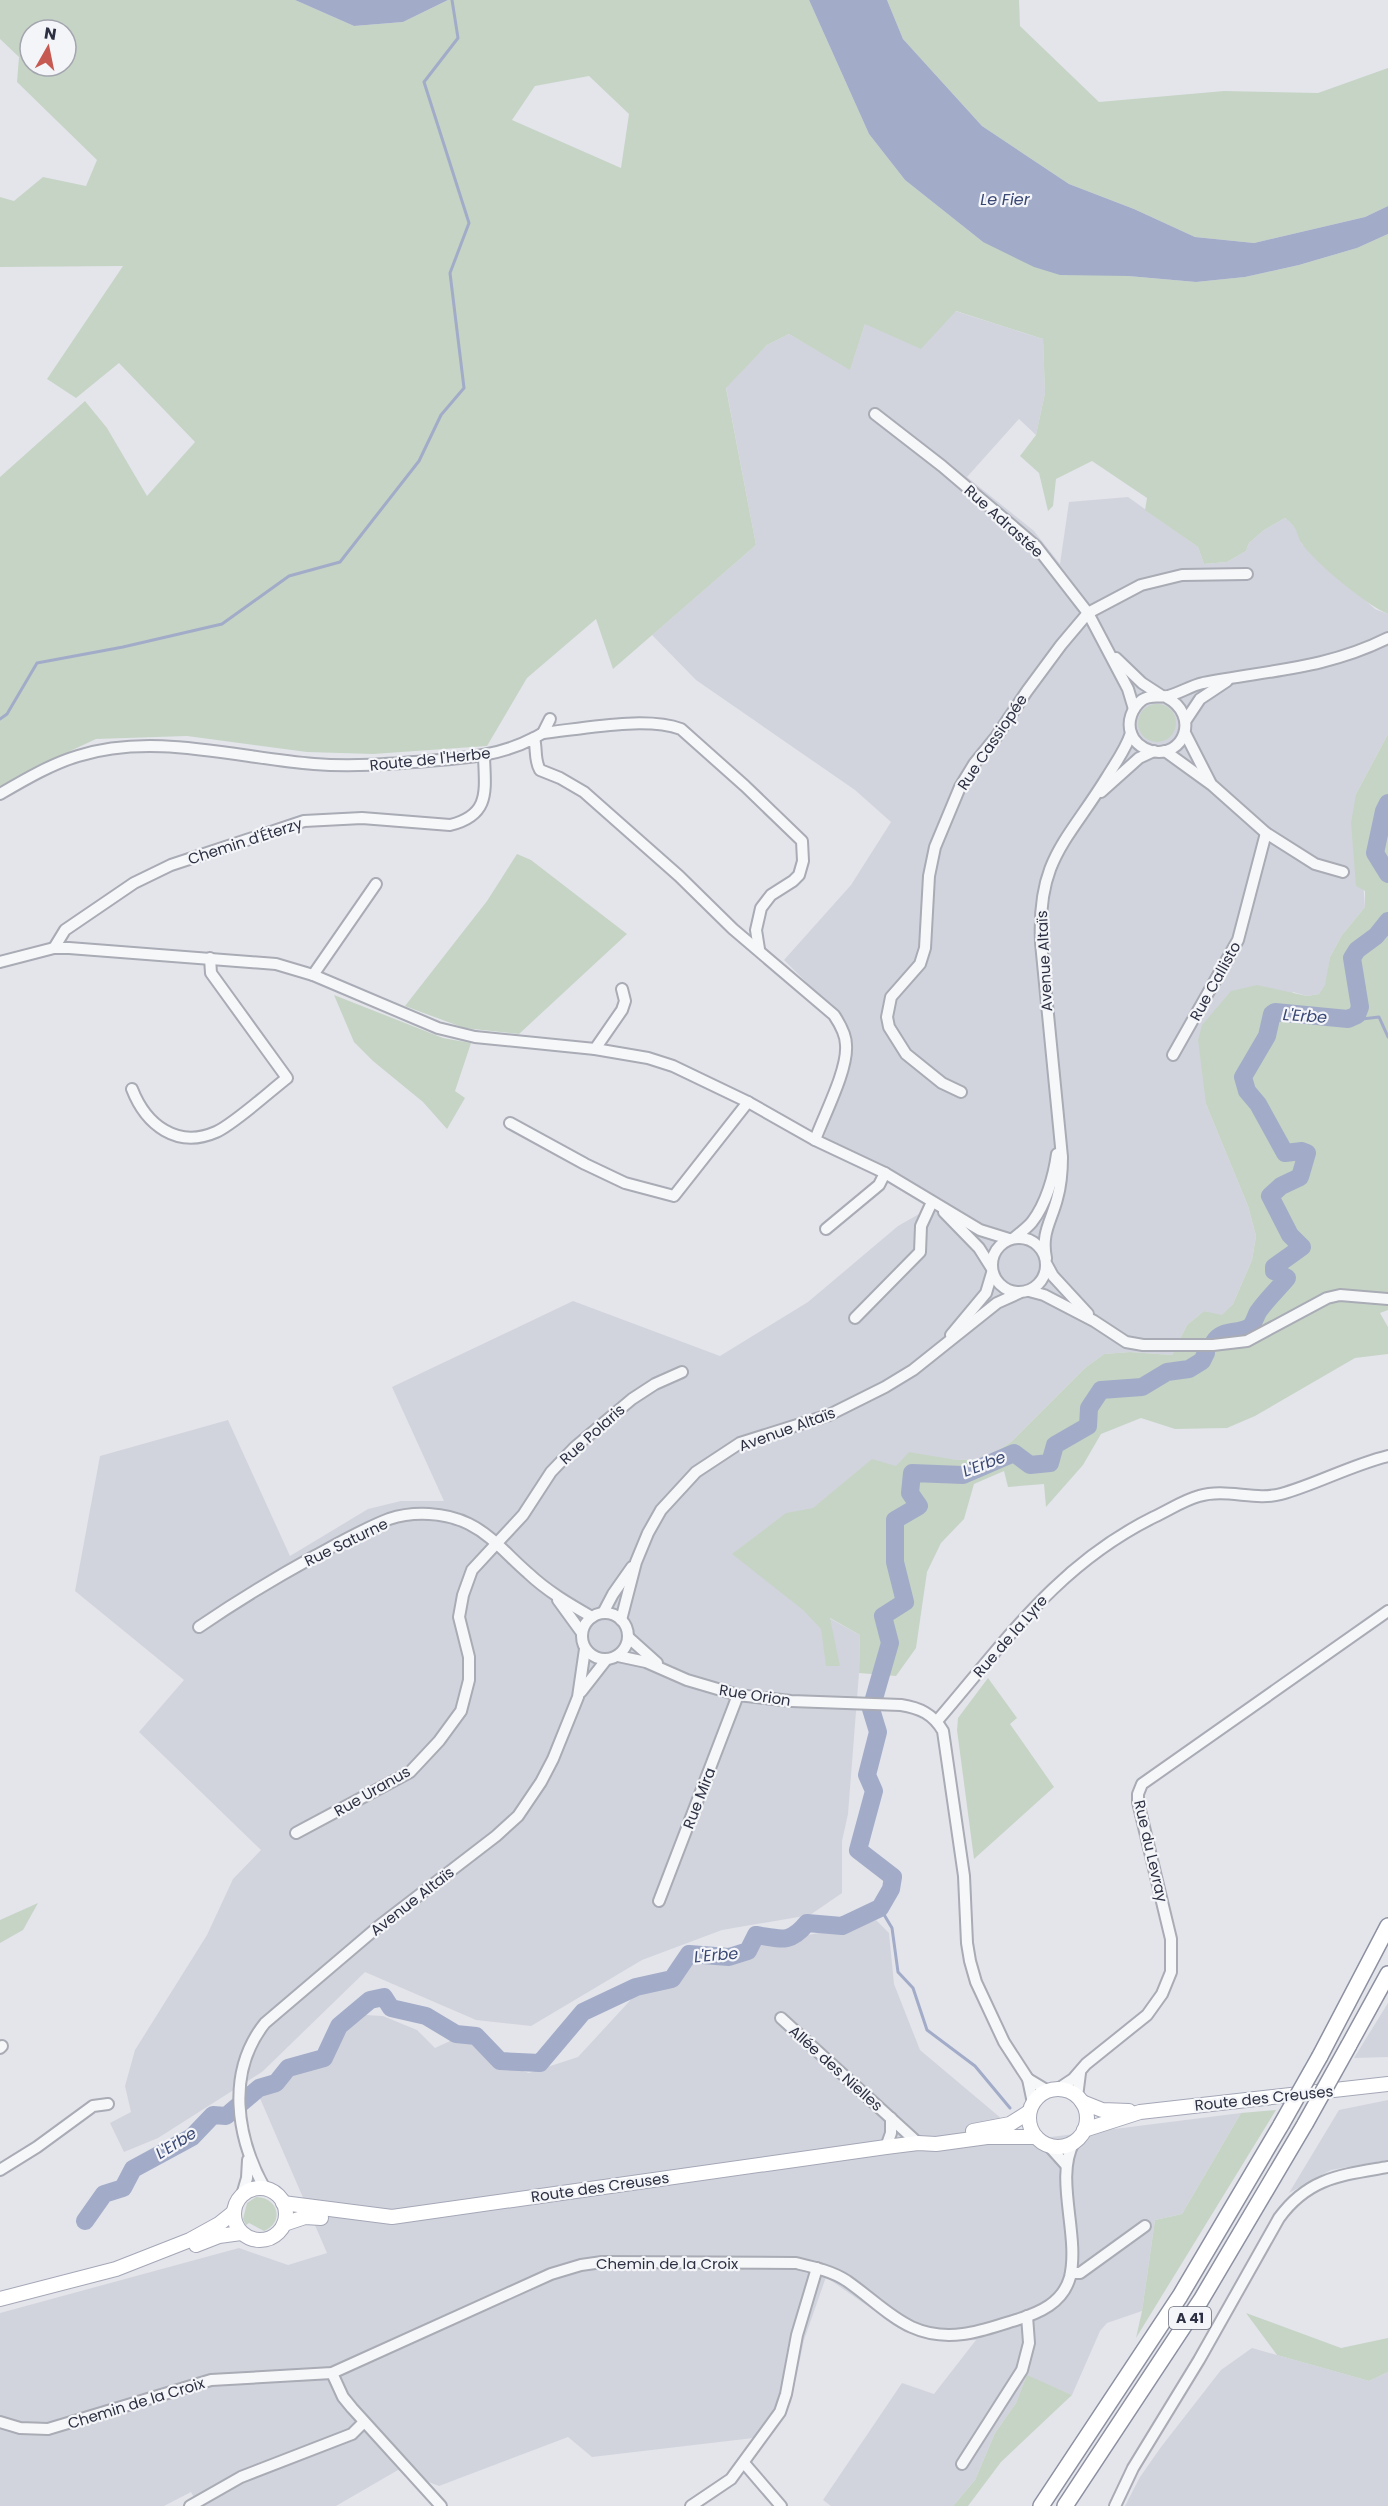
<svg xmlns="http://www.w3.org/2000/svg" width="1388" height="2506" viewBox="0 0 1388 2506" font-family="Poppins,sans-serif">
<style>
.built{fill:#d2d4dd}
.green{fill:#c6d4c6;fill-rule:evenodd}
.water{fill:#a2acc8}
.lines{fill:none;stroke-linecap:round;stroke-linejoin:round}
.stream{stroke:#a2acc8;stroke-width:3}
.river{stroke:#a2acc8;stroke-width:18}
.minor-casing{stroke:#a9abb5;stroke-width:14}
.major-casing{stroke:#a4a7b6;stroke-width:16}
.highway-casing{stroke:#8c90a1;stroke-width:18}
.minor{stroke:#f6f7f9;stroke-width:10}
.major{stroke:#fff;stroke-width:14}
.highway{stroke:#fff;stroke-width:15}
.highway-bridge-casing{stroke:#8c90a1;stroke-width:18;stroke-linecap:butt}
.highway-bridge{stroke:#fff;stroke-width:15}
.labels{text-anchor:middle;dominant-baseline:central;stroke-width:4.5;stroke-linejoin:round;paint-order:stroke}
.shield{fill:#f4f5f8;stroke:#686b79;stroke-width:1.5}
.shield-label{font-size:14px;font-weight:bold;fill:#2c3042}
.street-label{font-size:15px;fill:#2c3042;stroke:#f4f5f8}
.water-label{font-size:16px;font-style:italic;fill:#394774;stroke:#f4f5f8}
</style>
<rect width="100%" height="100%" fill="#e4e5eb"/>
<g class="built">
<polygon points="955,311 1043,339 1045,393 1036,435 1019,419 967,477 1034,531 1060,564 1069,502 1128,497 1198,547 1204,564 1227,562 1246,551 1249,543 1264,530 1285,518 1296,526 1302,544 1375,609 1388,614 1388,734 1356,794 1365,907 1342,935 1330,957 1326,985 1319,994 1307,996 1293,992 1206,1104 1248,1206 1256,1236 1252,1260 1233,1304 1222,1316 1204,1311 1187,1325 1172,1355 1130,1352 1104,1354 1085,1368 1011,1442 985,1459 957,1460 934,1458 829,1618 860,1635 859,1673 848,1814 842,1841 842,1893 810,1915 722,1930 642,1960 531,2026 476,2020 365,1972 262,2072 158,2138 124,2152 110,2123 131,2112 125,2086 135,2050 207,1935 233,1879 261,1850 139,1732 184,1680 75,1591 100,1456 228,1420 290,1556 368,1509 401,1501 444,1501 392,1387 573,1301 720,1356 808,1302 898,1226 919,1214 924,1205 872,1173 820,1149 851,1058 852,1040 847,1023 784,960 851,885 891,822 855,790 696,680 652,635 756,545 726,387 767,345 789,334 850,369 865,324"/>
<polygon points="876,1920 889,1933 894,1984 920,2050 1027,2140 1241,2113 1182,2214 1155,2220 1142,2311 1107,2323 1100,2331 1072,2395 1027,2376 1016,2403 995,2433 975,2480 953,2506 831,2506 823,2500 902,2383 934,2394 976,2340 954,2341 905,2332 826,2277 804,2340 791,2402 770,2436 592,2457 568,2437 439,2486 398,2470 336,2506 199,2506 191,2492 164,2506 0,2506 0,2313 239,2248 288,2265 327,2253 259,2096 277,2087 293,2071 325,2062 339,2032 366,2015 383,2016 417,2030 435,2048 450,2041 477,2042 490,2060 529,2073 578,2057 637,1993 676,1983 690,1962 723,1965 743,1960 762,1943 847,1928"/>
<polygon points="1388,2003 1388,2057 1354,2058"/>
<polygon points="1388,2100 1388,2160 1331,2170 1289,2193 1339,2110"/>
<polygon points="1252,2348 1369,2381 1388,2372 1388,2506 1125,2506 1140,2477 1161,2447 1221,2370"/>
</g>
<g class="green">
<path d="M0,0H295L354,26L403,22L448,0H809L869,134L905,180L983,242L1128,276L1196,282L1245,277L1299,265L1357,248L1388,234V614C1368,606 1315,563 1303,545C1294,533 1301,530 1285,518L1264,530L1249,543L1246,551L1227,562L1204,564L1198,547L1145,510L1147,498L1092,461L1056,479L1053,506L1048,511L1039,473L1020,456L1036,435L1045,393L1043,339L956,311L921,349L865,324L850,370L789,334L767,345L726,388L756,545L613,669L596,619L527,678L487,746L373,754L307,752L187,736L96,739L53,759L0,790V477L85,401L107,428L147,496L195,442L119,363L76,398L47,379L123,266L0,267V197L14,201L43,177L86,186L97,160L17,82L19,57L0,39ZM30,30H66V66H30ZM589,76L629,114L621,168L512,120L535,86Z"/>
<polygon points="887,0 1019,0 1020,26 1099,102 1224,91 1318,93 1388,68 1388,206 1365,217 1254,243 1195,237 1134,209 1069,184 982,126 903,39"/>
<circle cx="1157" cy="723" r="19"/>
<polygon points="1388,734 1388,1310 1380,1313 1388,1327 1388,1354 1355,1358 1255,1416 1227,1428 1175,1429 1141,1418 1101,1434 1083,1465 1046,1507 1044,1484 1008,1487 1004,1471 974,1484 964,1519 941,1543 927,1572 916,1648 896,1676 859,1673 860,1635 830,1618 840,1666 826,1666 821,1629 803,1610 732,1554 786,1513 813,1508 872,1459 896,1466 909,1452 957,1460 985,1459 1011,1442 1085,1368 1104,1354 1130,1352 1172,1355 1187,1325 1204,1311 1222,1315 1233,1304 1252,1260 1256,1236 1248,1206 1206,1104 1198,1040 1202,1025 1231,991 1257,985 1307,996 1319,994 1325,985 1330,957 1342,935 1365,907 1365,891 1356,886 1351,823 1356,794"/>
<polygon points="517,854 531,860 627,934 519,1034 464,1028 405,1006 487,901"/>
<polygon points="334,995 443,1038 471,1043 455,1091 465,1098 447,1129 423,1102 373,1061 354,1042"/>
<polygon points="988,1678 1017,1718 1010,1724 1054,1787 974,1859 957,1730 958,1718"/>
<polygon points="38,1903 23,1930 0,1943 0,1920"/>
<polygon points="1276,2110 1136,2338 1142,2311 1155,2220 1182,2214 1241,2113"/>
<path d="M256,2197C278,2197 285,2222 264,2231L249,2223L246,2225L243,2219L247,2203Z"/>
<polygon points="1246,2313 1341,2348 1388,2338 1388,2372 1369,2381 1277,2355"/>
<polygon points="1027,2375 1072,2395 1001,2462 968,2506 953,2506 975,2480 995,2433 1016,2403"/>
</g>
<g class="water">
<polygon points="295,0 448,0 403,22 354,26"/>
<polygon points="809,0 887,0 903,39 982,126 1069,184 1134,209 1195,237 1254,243 1365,217 1388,206 1388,234 1357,248 1299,265 1245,277 1196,282 1128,276 1060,275 1034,267 983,242 905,180 869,134"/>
</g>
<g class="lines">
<g class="stream">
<polyline points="0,719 7,714 37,663 123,647 222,624 289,576 340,562 419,461 441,415 464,388 450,273 469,223 424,82 458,38 452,0"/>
<polyline points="1357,1015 1362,1019 1379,1017 1388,1037"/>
<polyline points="880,1908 892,1928 898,1972 913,1988 927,2030 975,2066 1010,2108"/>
</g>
<g class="river">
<polyline points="1388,803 1384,811 1375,853 1388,874"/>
<path d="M1214,1342C1222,1329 1236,1334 1248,1328C1254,1325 1255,1317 1258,1312C1266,1300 1278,1289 1287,1278L1274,1271V1267L1302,1247L1290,1235L1270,1196L1281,1186L1300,1177L1307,1153L1302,1151L1285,1153L1258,1104L1247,1091L1243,1077L1267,1036L1272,1014L1275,1012L1348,1019L1357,1015L1360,1007L1352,958L1357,950L1376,936L1388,921"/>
<path d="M85,2221L104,2194L123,2188L133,2169L192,2137L213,2115L226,2116L259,2088L276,2083L288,2068L324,2058L339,2026L370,2000L384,1997L391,2008L426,2016L456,2034L476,2036L500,2061L540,2063L583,2012L636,1987L672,1979L689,1954L729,1957L748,1951L756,1935C781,1939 790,1944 807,1923L842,1926L880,1908L891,1889L893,1877L858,1850L874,1791L867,1775L878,1732L871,1709L890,1643L883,1616L905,1602L895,1562V1520L919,1506L910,1493L912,1473L963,1475L1014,1453L1030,1465L1050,1463L1055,1445L1088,1426L1089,1408L1101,1390L1142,1387L1167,1372L1189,1369L1202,1361L1206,1353"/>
</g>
<defs>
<g id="minor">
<polyline points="875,414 942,466 1036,546 1088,613 1128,689 1134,709"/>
<polyline points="1116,658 1142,683 1162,696"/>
<path d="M1166,697C1201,715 1184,759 1151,751C1142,748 1134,742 1131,733C1127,721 1132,708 1142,700C1151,694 1159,698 1168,696C1180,693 1190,686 1203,683C1269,670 1326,669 1388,638"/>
<polyline points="1186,720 1200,699 1227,681"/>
<polyline points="543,733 550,719"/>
<polyline points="1185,733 1210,782"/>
<path d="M534,738L543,733C581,729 645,716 681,729L745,786L802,841L803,861L799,875L793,881L771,895L761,908L756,930L759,949"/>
<polyline points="1165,751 1212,785 1266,833 1315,864 1343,872"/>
<polyline points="1101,792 1139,758 1154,751"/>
<path d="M0,794C24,780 51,764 78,756C154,732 237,758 314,764C352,767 390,764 428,761C465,758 500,756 534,738C537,749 534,760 540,770L560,778L584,792L679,876L733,929L834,1015C840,1024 846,1034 846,1045C848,1070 824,1115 815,1140"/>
<path d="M54,948L65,930L134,883L171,865L304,821L362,818L450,825C491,815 485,790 484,756"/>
<polyline points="0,962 54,948 69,948 276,964 313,975 438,1028 475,1037 595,1049 648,1058 673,1066 748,1102 815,1140 885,1173 980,1230 1009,1239"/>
<polyline points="313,975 376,884"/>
<polyline points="595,1049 622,1010 625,1001 622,989"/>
<polyline points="1173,1055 1238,940 1266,833"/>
<path d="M132,1089C146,1125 177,1149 216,1132C234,1124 269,1092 287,1078L211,973L210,958"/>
<polyline points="961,1092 942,1083 906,1054 889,1027 887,1017 891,997 920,964 925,948 929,876 935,847 960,787 974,764 996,737 1027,691 1061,645 1088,613 1141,585 1182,575 1247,574"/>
<polyline points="510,1123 585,1164 625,1183 674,1196 748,1102"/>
<polyline points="944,1212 979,1248 991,1267"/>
<polyline points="826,1229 879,1185 885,1173"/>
<circle cx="1019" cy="1265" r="27"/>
<path d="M1014,1238C1020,1233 1027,1228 1032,1222C1046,1204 1054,1176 1057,1154"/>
<path d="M1046,1258C1041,1233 1051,1222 1057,1199C1061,1185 1062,1172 1062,1157L1041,943C1037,859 1067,842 1107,777C1116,762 1126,749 1131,733"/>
<polyline points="1047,1265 1053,1276 1088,1314"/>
<polyline points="1029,1291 1044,1295 1094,1321 1126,1342 1143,1345 1213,1345 1247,1341 1327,1298 1340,1295 1388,1299"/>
<polyline points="855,1318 920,1252 921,1226 932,1202"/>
<polyline points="951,1335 986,1293 992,1273"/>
<polyline points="558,1600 582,1633"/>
<circle cx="605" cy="1636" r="23"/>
<polyline points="603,1613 613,1594 632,1567"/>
<polyline points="621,1620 636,1562 648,1533 661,1510 696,1472 740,1443 829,1415 885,1387 913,1370 997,1303 1019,1293"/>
<path d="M199,1627C237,1601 275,1578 315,1556C339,1543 363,1529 389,1519C413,1511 445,1512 469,1524C493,1536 508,1556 528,1573C547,1591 569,1604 592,1617"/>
<polyline points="628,1637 657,1663"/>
<path d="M618,1656L646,1662L687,1680L738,1695L791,1701L901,1705C920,1708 933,1714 943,1731L964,1876L967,1943L970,1961L976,1982L1004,2042L1028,2079L1033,2103"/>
<polyline points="581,1692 606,1660"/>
<path d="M937,1721C1006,1641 1057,1565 1154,1517C1169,1510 1184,1500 1199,1496C1226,1488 1255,1501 1281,1494C1317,1484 1351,1465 1388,1456"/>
<polyline points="296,1833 410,1772 439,1741 461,1711 469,1680 469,1657 459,1617 463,1595 472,1570 523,1515 551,1472 575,1447 632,1399 655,1384 682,1372"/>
<polyline points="659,1901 738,1695"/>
<polyline points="781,2018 918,2143"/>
<polyline points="0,2048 2,2046"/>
<polyline points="1028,2079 1048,2091"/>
<polyline points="1058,2089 1073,2079 1086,2064 1147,2015 1162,1994 1171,1972 1171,1939 1138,1802 1138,1794 1142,1784 1388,1611"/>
<polyline points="1077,2097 1080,2073"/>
<polyline points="1049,2146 1066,2165"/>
<polyline points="886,2147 891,2133 891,2118"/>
<polyline points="0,2170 37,2147 93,2106 108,2104"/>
<path d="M265,2189C236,2137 226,2072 265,2023L379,1926L496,1836L518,1816L541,1782L553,1759L578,1697L585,1649"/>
<polyline points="242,2195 247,2178 248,2160"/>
<polyline points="1071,2273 1080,2273 1145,2226"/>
<polyline points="332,2373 343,2397 352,2408 441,2506"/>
<path d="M0,2422L20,2428L48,2429L211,2380L332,2373L551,2274L581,2265L602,2262L796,2263C813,2267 832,2271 847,2281C887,2309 909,2341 963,2334C981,2332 999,2325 1016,2320C1039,2313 1063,2303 1070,2277C1080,2235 1054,2178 1074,2142"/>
<polyline points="744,2463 781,2506"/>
<polyline points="962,2464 1022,2370 1029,2343 1027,2316"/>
<polyline points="190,2506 241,2477 352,2434 364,2422"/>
<polyline points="691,2506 731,2479 780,2412 786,2394 797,2335 817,2268"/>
<path d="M1115,2506L1133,2468L1199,2360L1279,2218C1309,2177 1342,2175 1388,2167"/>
</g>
<g id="major">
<circle cx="1058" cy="2118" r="29"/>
<polyline points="1082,2102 1102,2110 1129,2111"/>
<polyline points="1084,2130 1140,2112 1388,2084"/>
<polyline points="973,2131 1010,2124 1029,2112"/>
<circle cx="260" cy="2214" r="26"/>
<polyline points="283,2203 392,2217 886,2147 918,2143 936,2144 987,2137 1036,2137"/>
<polyline points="284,2224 305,2217 321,2218"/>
<polyline points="196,2245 219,2236 241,2233"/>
<polyline points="0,2299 116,2269 190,2240 219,2224 234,2212"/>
</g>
<g id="highway">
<polyline points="1349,2045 1388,1974"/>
<polyline points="1320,2056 1388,1926"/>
<polyline points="1041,2506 1180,2296 1281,2125"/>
<polyline points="1065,2506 1201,2300 1305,2124"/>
</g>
</defs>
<use href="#minor" class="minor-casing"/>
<use href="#major" class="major-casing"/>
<use href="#highway" class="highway-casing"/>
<use href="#minor" class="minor"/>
<use href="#major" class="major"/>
<use href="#highway" class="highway"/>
<defs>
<g id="highway-bridge">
<polyline points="1305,2124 1349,2045"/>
<polyline points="1281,2125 1320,2056"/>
</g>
</defs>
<use href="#highway-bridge" class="highway-bridge-casing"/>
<use href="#highway-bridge" class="highway-bridge"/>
</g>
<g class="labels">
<rect class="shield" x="1169" y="2307" width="42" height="22" rx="4.5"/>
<g class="shield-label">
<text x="1190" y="2318">A 41</text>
</g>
<g class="street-label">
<text transform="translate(1004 521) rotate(42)">Rue Adrastée</text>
<text transform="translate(992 742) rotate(-56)">Rue Cassiopée</text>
<text transform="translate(430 759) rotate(-6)">Route de l'Herbe</text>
<text transform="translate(245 841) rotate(-18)">Chemin d'Éterzy</text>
<text transform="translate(1044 961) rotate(-93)">Avenue Altaïs</text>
<text transform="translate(1215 981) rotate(-61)">Rue Callisto</text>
<text transform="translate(787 1429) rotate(-20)">Avenue Altaïs</text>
<text transform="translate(592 1434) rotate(-42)">Rue Polaris</text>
<text transform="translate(346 1542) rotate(-26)">Rue Saturne</text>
<text transform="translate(1010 1636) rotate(-49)">Rue de la Lyre</text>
<text transform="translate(755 1695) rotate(9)">Rue Orion</text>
<text transform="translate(372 1791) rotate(-30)">Rue Uranus</text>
<text transform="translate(699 1798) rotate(-69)">Rue Mira</text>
<text transform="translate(1151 1851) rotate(77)">Rue du Levray</text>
<text transform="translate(412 1901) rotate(-38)">Avenue Altaïs</text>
<text transform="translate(836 2068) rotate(42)">Allée des Nielles</text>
<text transform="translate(1264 2098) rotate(-6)">Route des Creuses</text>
<text transform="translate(600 2187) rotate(-8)">Route des Creuses</text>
<text x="667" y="2263">Chemin de la Croix</text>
<text transform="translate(136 2403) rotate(-17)">Chemin de la Croix</text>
</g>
<g class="water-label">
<text x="1005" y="199">Le Fier</text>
<text transform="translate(1305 1016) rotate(4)">L'Erbe</text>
<text transform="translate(984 1464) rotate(-21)">L'Erbe</text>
<text transform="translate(716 1955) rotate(-5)">L'Erbe</text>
<text transform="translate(176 2143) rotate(-32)">L'Erbe</text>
</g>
</g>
<g transform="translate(48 48) rotate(9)"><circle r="28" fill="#f4f5f8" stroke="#a4a6af" stroke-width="1.5"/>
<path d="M0-4.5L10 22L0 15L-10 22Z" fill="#c65952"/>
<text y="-9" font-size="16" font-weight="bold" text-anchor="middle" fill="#2c3042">N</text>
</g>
</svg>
